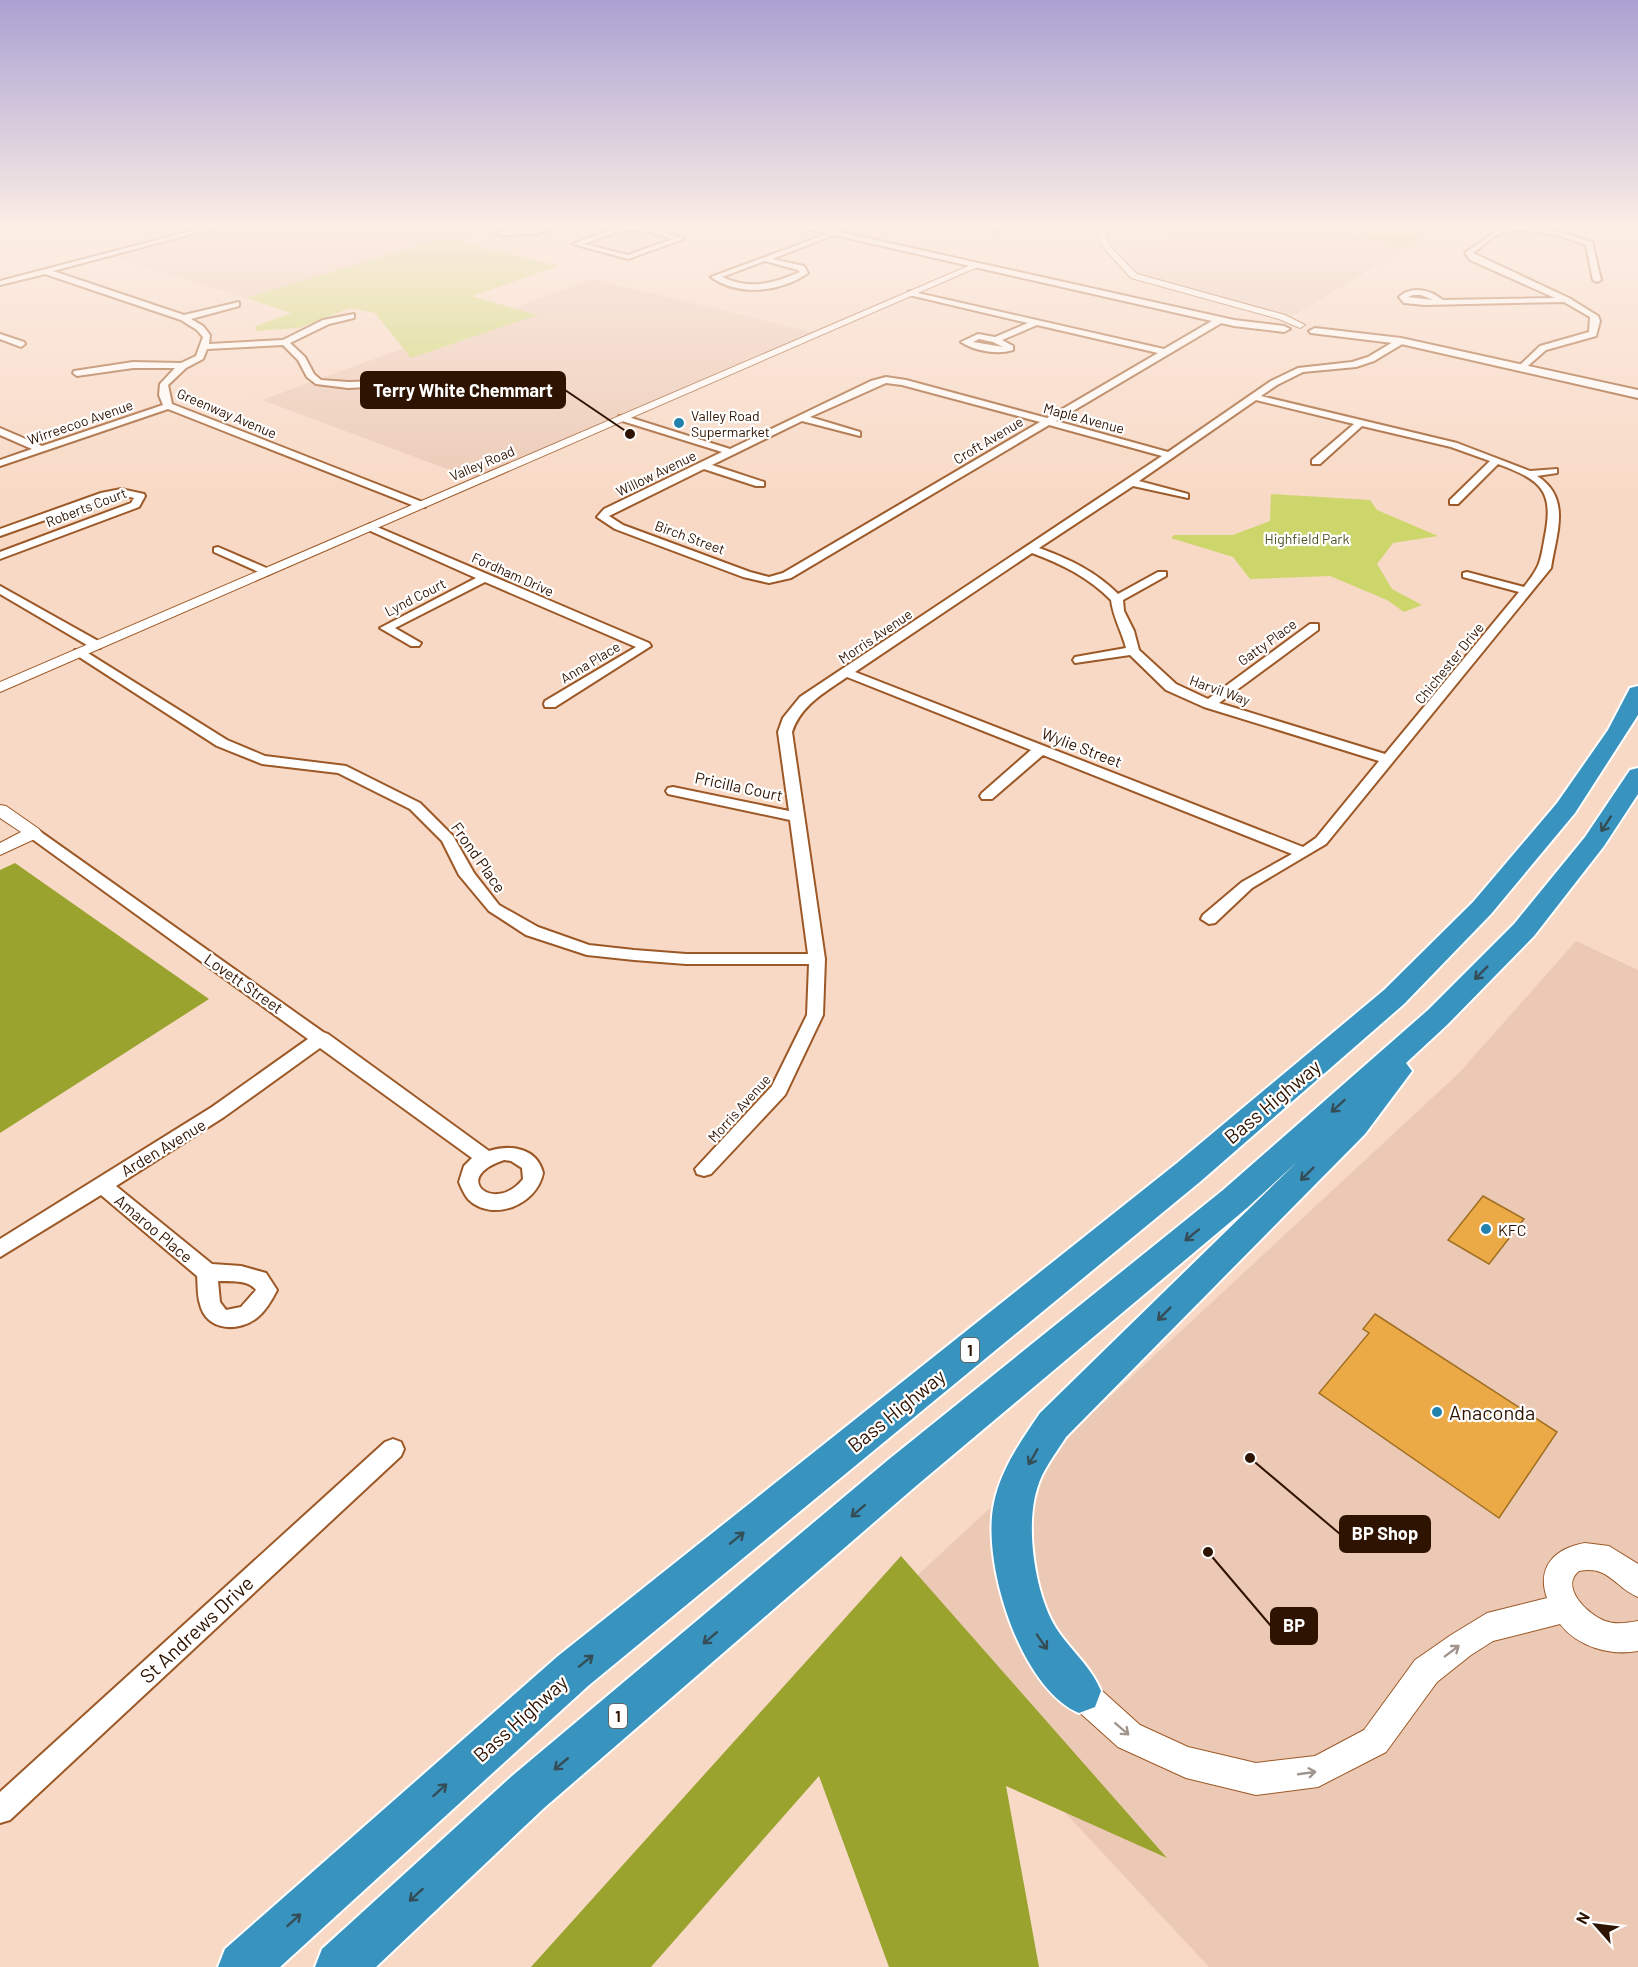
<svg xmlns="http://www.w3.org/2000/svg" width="1638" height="1967" viewBox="0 0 1638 1967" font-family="Barlow,sans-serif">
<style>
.built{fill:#ebc9b5}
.green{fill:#ccd66b}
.forest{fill:#9aa32e}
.building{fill:#ecaa47;stroke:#a16f21;stroke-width:1.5}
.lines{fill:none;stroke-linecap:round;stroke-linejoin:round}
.minor-casing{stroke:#9c5826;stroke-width:4}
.tertiary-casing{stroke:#9c5826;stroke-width:2}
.secondary-casing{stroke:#9c5826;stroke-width:4}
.motorway-casing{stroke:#fff;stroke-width:4}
.minor{fill:#fff;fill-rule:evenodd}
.tertiary{fill:#fff;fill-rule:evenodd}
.secondary{fill:#fff;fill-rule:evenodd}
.motorway{fill:#3993bf;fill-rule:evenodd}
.oneway{stroke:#344d56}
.oneway2{stroke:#a1958d}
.poi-dot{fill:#2282ae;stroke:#fff;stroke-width:2}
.labels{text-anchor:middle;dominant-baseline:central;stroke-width:4.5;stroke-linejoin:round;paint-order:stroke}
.far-street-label{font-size:14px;fill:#2f1301;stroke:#fff}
.far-poi-label{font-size:14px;fill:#2f1301;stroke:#fff;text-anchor:start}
.far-park-label{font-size:14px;fill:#505427;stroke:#fff}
.shield{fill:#fff;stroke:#6d5a4d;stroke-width:1.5}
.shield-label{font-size:15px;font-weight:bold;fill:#2f1301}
.street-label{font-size:16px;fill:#2f1301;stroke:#fff}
.poi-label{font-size:16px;fill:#2f1301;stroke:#fff;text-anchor:start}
.near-street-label{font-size:20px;fill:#2f1301;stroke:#fff}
.near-poi-label{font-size:20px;fill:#2f1301;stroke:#fff;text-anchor:start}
.leader{fill:none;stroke:#2f1301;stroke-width:2}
.callout-dot{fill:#2f1301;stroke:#fff;stroke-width:2}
.callout{fill:#2f1301;stroke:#2f1301;stroke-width:2}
.callout-label{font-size:18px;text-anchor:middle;font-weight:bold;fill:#fff}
</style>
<rect width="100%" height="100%" fill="#f8d9c5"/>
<g class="built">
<polygon points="232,226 481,226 474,228 468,235 246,298 114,257"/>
<polygon points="1200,226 1310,226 1408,247 1291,317 1140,275 1120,245 1160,245"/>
<polygon points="593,279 811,332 474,479 262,400"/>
<polygon points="1576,941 1638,970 1638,1967 1209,1967 878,1612 1459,1073"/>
</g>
<g class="green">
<polygon points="1310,226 1438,226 1408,247"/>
<polygon points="445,237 558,266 472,296 537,315 411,358 375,313 350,308 299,328 255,331 256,326 291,313 246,298"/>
<polygon points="1271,494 1370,500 1377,510 1438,536 1393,543 1377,564 1392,589 1422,605 1404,612 1387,600 1330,576 1250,579 1233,557 1171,538 1174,535 1233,535 1270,521"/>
</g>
<g class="forest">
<polygon points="15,863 209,999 0,1133 0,870"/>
<polygon points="901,1556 1167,1858 1006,1786 1039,1967 889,1967 819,1776 651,1967 531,1967"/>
</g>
<g class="building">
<polygon points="1483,1196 1524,1219 1489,1264 1448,1240"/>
<polygon points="1375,1314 1557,1432 1499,1518 1319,1393 1369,1333 1363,1329"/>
</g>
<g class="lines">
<defs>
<g id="minor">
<polygon points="210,226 222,226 53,271 184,315 239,302 239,306 191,319 203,326 210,335 209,344 283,340 323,320 354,314 354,318 329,324 290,343 305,357 314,374 321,380 348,382 385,381 388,382 388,386 348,388 316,384 307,377 298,360 283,345 207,349 203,359 186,368 168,385 172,404 425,503 425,507 417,507 168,409 0,466 0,460 32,449 0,435 0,428 42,446 163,405 159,395 160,384 175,368 133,368 77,376 73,373 74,371 133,362 181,363 196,356 203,337 197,330 181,320 45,274 0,285 0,281"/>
<polygon points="547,226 558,226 536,234 501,235 497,233 501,231 535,230"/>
<path d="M620,226H658L654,229L684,239L628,259L573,244ZM622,230L646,231L673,239L628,255L584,244Z"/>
<polygon points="989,226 997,226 1000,229 997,231"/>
<path d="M1520,226L1558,232L1592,242L1601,280L1597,282L1593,280L1586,245C1565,237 1522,224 1501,233C1490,238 1482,247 1473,253L1569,298L1598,316L1600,321L1596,336L1546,350L1522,371L1519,370V366L1540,346L1589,332L1590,317L1564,302L1425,305L1404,303L1399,297C1412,285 1430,290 1443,300L1555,298L1470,260L1465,253L1498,230ZM1413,295H1421L1433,300L1408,297Z"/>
<path d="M830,233L836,234L772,259L804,266L808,273C781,292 739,297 711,277ZM765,261L798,270L800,272C771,284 751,290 722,277Z"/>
<path d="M909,291L1164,349L1217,318H1223V322L1056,421L1168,452L1271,381L1298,368L1352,362L1368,357L1398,339H1404V343L1374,361L1356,367L1303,372L1277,385L1261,396L1457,443L1530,471L1557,469V473L1537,476C1572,498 1556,534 1551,568L1326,844L1252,888L1215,923L1209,924L1201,919L1203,915L1242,882L1292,854L1043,755L992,799H982L980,796L982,793L1031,750L847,677C824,693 801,705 792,732L825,959L823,1015L785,1095L711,1174L704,1176L697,1174L695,1169L772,1086L807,1015L809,964H686L634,960L587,955L526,935L489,911L459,875L442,841L410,809L338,773L262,764L217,746L73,653L75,650H83L227,740L265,756L346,766L420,803L453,836L474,873L499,905L538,927L589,945L634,950L686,954H808L790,820L668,794L666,791L668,788L673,787L789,811L778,732L783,718L800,697L1162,456L1049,425L791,578L769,583L743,577L615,529L597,517L604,509L722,452L619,420V416H625L730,449L871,381L886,377L906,380L1047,418L1158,353L1037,325L1002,340L1013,346V350C997,355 975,351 961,342L978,334L995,337L1028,323L909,295ZM979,339L993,342L1003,347L973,342ZM886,383L902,385L1040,422L783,573L769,577L750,572L623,525L609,516L704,469L756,486H764V482L712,465L802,421L860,436V432L810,417ZM1256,400L1354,424L1312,460V464H1320L1362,426L1451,447L1490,461L1450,500V504H1458L1498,464C1541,480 1554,490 1545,536C1540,563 1541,565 1524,587L1467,572L1463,573V577L1519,592L1385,754L1219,703L1318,630V624H1310L1208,699L1176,684L1139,650L1134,631L1124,611L1123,600L1166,576V572H1158L1118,594C1095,571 1069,559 1039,548L1133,486L1188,498V494L1139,481ZM1032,553C1062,564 1088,577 1111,600C1113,617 1122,632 1126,648L1075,657L1073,660L1075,663L1130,655L1166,690L1204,707L1379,761L1316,838L1303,847L855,672Z"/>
<polygon points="0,334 24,342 25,344 21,347 0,339"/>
<polygon points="121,489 144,494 145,496 139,507 0,559 0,552 131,503 134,498 121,495 107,498 0,536 0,529 101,493"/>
<polygon points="370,524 649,643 651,646 555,707 545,707 544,704 545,701 636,647 485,582 395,628 421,643 419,646 411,646 380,628 476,578 366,529 365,527"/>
<polygon points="218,547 271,570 273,572 267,575 263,574 214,552 214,548"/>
<polygon points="0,586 100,642 102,645 100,648 92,648 0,594"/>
<path d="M33,829L38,830L323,1032L328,1034L489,1151C511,1144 537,1148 543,1173C537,1205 492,1223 468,1199C464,1194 461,1187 459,1182L464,1166L472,1158L320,1048L224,1117L116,1186L212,1264L241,1266L266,1273L277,1290C272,1300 266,1310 258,1317C239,1333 206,1331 200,1304C197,1295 198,1285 197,1276L101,1195L0,1257V1239L212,1107L308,1039L28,836L26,833ZM504,1160L511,1161L522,1168L523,1179C495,1215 449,1178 504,1160ZM218,1281C230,1282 248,1279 256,1290L241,1307L226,1310L220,1302Z"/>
<polygon points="393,1439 401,1442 404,1449 401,1456 10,1820 0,1823 0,1792 385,1442"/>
</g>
<g id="tertiary">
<polygon points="1100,226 1108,226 1106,236 1110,246 1137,274 1285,315 1305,325 1300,328 1279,319 1131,278 1102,246 1098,236"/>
<polygon points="973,264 980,266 0,692 0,682"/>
<polygon points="0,805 6,806 39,829 42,833 39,837 0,855 0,843 21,832 0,818"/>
<path d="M1585,1543L1609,1546L1638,1564V1597C1614,1587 1609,1565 1579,1571C1559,1587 1588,1615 1605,1621C1616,1625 1627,1623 1638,1621V1651C1610,1656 1578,1647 1560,1624L1493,1641L1471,1655L1437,1682L1386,1752L1318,1787L1256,1795L1186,1778L1118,1747L1068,1702L1064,1691L1068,1680L1079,1676L1090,1680L1140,1725L1188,1747L1256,1763L1315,1756L1364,1730L1415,1660L1451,1635L1487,1613L1547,1598C1536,1567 1555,1548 1585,1543Z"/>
</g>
<g id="secondary">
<polygon points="794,226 813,226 1234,320 1284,326 1290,329 1284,332 1234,326"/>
<polygon points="1315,328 1401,338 1638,390 1638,398 1401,344 1311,333 1309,331"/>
</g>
<g id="motorway">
<polygon points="1638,686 1638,715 1575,813 1491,914 1404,1004 1201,1181 588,1686 280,1967 218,1967 225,1949 558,1656 1177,1163 1384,990 1473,902 1557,803 1608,730 1630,688"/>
<path d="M1638,768V794L1604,846L1534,936L1448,1024L1406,1063L1412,1071L1365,1134L1066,1437C1056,1453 1042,1470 1037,1489C1025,1527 1035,1594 1056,1628C1070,1650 1091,1666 1101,1691L1095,1707L1079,1713C1020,1688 981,1562 994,1503C1001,1469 1021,1441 1040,1413L1298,1161L1247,1208L916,1486L544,1808L376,1967H315L322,1949L512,1776L888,1460L1223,1190L1428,1010L1514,924L1585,837L1630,770Z"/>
</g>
</defs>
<use href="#minor" class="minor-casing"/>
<use href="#tertiary" class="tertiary-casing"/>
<use href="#secondary" class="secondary-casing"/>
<use href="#motorway" class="motorway-casing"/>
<use href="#minor" class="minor"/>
<use href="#tertiary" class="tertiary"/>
<use href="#secondary" class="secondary"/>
<use href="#motorway" class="motorway"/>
</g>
<defs><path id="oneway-shaft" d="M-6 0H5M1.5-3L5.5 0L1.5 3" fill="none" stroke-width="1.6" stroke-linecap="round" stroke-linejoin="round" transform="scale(1.5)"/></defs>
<g class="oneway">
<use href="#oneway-shaft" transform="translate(1606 824) rotate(123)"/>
<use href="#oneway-shaft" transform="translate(1481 973) rotate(135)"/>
<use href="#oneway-shaft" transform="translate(1338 1106) rotate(138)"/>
<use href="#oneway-shaft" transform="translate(1307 1174) rotate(135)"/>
<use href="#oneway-shaft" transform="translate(1192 1235) rotate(141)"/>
<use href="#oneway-shaft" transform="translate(1164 1314) rotate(135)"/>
<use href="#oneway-shaft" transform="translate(1033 1457) rotate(120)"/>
<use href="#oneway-shaft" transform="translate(858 1511) rotate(139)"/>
<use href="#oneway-shaft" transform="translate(737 1538) rotate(-39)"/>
<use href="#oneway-shaft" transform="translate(710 1638) rotate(140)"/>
<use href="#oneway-shaft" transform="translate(1042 1642) rotate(55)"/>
<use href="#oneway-shaft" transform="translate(586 1661) rotate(-39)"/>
<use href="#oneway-shaft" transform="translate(561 1764) rotate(140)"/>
<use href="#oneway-shaft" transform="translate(440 1790) rotate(-42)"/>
<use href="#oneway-shaft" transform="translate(416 1895) rotate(138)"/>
<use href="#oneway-shaft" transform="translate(294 1920) rotate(-42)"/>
</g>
<g class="oneway2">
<use href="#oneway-shaft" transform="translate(1452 1651) rotate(-37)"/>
<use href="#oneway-shaft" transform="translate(1122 1729) rotate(41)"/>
<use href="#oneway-shaft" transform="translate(1307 1773) rotate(-8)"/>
</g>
<linearGradient id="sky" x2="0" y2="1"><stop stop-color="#aaa1d2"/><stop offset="0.45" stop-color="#fceee5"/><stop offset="1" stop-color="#fceee5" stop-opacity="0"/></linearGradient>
<rect width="1638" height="502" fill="url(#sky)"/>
<g class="poi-dot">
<circle cx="679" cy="423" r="6"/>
<circle cx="1486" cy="1229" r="6"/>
<circle cx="1437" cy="1412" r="6"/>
</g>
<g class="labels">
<g class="far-street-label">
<text transform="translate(227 413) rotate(23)">Greenway Avenue</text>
<text transform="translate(1084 418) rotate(15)">Maple Avenue</text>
<text transform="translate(80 422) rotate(-19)">Wirreecoo Avenue</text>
<text transform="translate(988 440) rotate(-31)">Croft Avenue</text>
<text transform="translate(482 463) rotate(-23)">Valley Road</text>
<text transform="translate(656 473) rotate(-26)">Willow Avenue</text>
<text transform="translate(86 507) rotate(-21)">Roberts Court</text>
<text transform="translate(690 537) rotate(20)">Birch Street</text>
<text transform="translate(513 574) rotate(24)">Fordham Drive</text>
<text transform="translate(415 597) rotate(-27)">Lynd Court</text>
<text transform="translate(875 636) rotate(-34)">Morris Avenue</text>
<text transform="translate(1267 642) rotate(-36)">Gatty Place</text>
<text transform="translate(590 662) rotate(-31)">Anna Place</text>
<text transform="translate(1449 663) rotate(-51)">Chichester Drive</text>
<text transform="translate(1220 690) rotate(20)">Harvil Way</text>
<text transform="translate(739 1108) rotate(-48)">Morris Avenue</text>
</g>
<g class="far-poi-label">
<text x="691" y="415">Valley Road<tspan x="691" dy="16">Supermarket</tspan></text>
</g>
<g class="far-park-label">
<text x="1307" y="538">Highfield Park</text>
</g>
<g class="shield">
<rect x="961" y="1338" width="18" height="24" rx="4.5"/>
<rect x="609" y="1704" width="18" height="24" rx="4.5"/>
</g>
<g class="shield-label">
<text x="970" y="1350">1</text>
<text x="618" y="1716">1</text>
</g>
<g class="street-label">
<text transform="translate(1082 747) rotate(21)">Wylie Street</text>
<text transform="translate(739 786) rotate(12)">Pricilla Court</text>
<text transform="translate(479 857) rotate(55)">Frond Place</text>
<text transform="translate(244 983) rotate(35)">Lovett Street</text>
<text transform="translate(163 1147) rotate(-31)">Arden Avenue</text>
<text transform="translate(154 1228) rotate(40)">Amaroo Place</text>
</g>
<g class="poi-label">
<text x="1498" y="1229">KFC</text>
</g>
<g class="near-street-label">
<text transform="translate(1272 1101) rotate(-40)">Bass Highway</text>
<text transform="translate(896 1410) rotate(-39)">Bass Highway</text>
<text transform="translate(196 1629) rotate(-43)">St Andrews Drive</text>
<text transform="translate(520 1718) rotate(-42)">Bass Highway</text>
</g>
<g class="near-poi-label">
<text x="1449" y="1412">Anaconda</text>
</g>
</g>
<path class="leader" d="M630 434L565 390M1250 1458L1340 1534M1208 1552L1271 1626"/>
<g class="callout-dot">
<circle cx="630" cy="434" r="6"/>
<circle cx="1250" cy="1458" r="6"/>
<circle cx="1208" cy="1552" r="6"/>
</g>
<g class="callout">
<rect x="361" y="372" width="204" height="36" rx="6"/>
<rect x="1340" y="1516" width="90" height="36" rx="6"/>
<rect x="1271" y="1608" width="46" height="36" rx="6"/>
</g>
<g class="callout-label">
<text x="463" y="397">Terry White Chemmart</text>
<text x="1385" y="1540">BP Shop</text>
<text x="1294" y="1632">BP</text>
</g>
<g transform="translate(1596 1925) rotate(298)" stroke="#ffffff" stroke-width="4.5" paint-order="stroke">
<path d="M0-4.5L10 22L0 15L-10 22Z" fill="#2f1301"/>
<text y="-9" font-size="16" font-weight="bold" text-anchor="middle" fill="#2f1301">N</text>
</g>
</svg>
